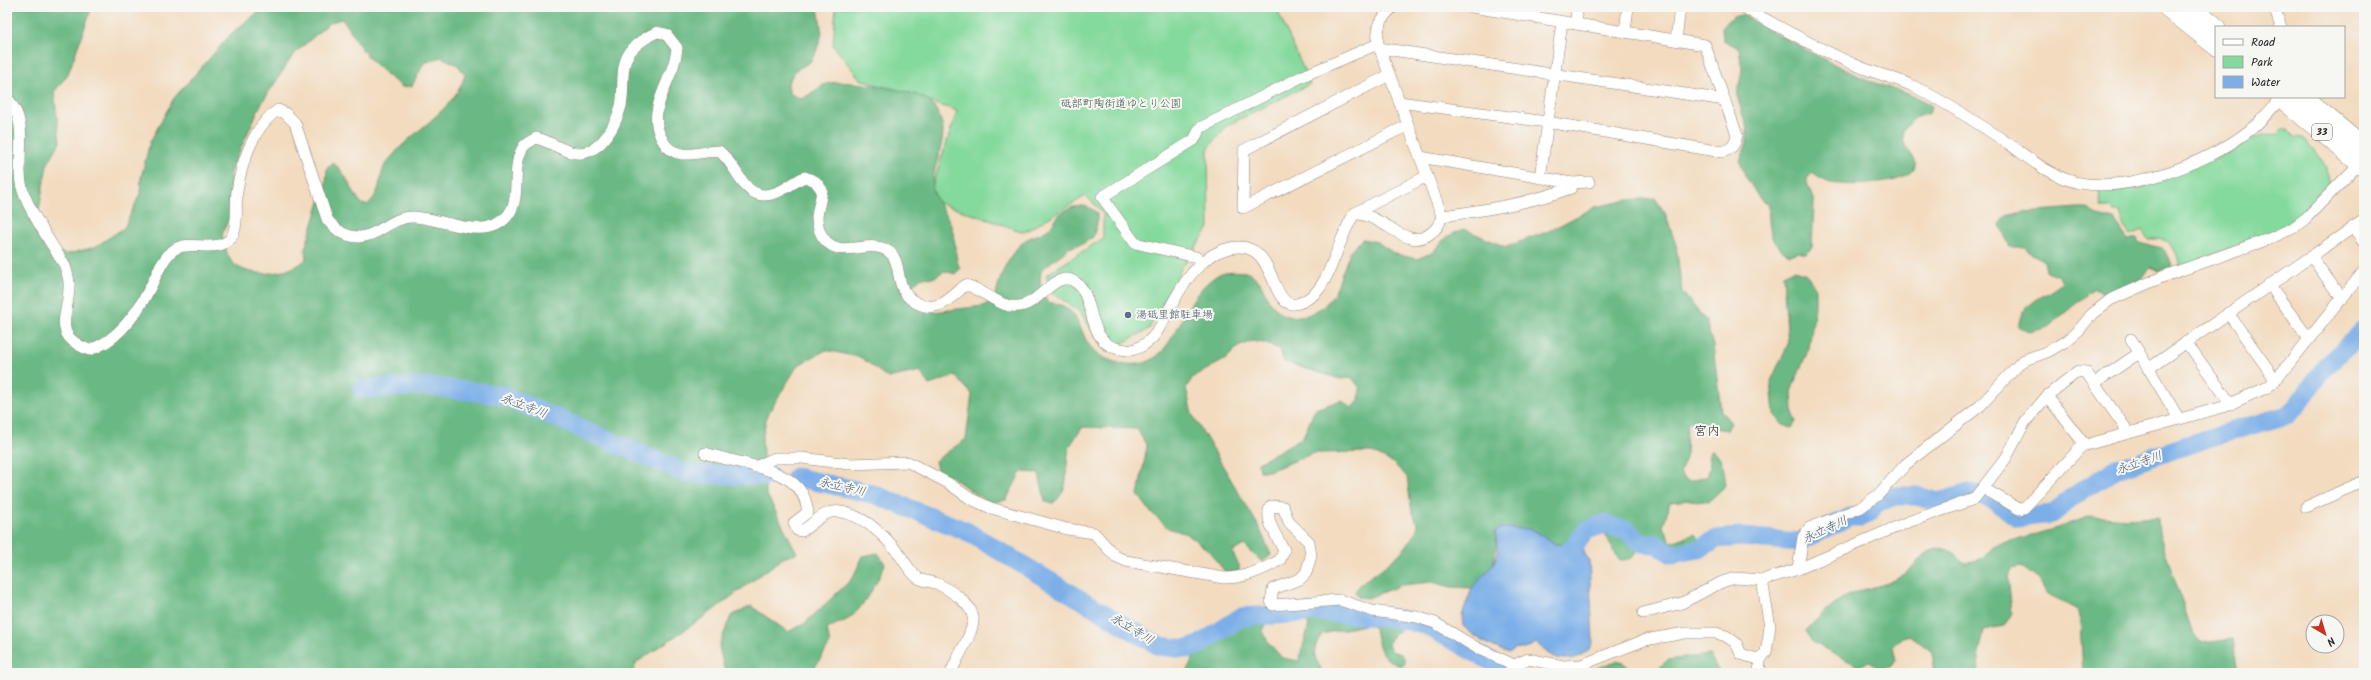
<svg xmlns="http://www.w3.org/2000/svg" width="2371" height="680" viewBox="0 0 2371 680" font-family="Kalam,'Klee One',sans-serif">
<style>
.green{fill:#84d99c;stroke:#588264}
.forest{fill:#6bb984;stroke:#4b7258;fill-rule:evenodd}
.water{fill:#7cafe8;stroke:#546d8a}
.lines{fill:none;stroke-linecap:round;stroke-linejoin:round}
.river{stroke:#7cafe8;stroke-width:19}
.minor-casing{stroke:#8f8376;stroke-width:12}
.trunk-casing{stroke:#8f8376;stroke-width:20}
.minor{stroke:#fff;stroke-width:11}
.trunk{stroke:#fff;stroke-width:19}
.service-dot{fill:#5c6f8a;stroke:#f6f6f2;stroke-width:1.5}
.labels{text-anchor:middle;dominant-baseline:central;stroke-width:4;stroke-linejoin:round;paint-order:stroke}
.shield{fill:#f6f6f2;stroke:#686867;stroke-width:1}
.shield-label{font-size:10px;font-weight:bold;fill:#2b2b2b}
.park-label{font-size:11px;fill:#415647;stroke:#f6f6f2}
.service-label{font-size:11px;fill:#4e5e75;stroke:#f6f6f2;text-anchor:start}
.water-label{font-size:12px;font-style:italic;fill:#47596d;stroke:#f6f6f2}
.quarter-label{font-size:13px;fill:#2b2b2b;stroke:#f6f6f2}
</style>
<rect width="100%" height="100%" fill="#f6f6f2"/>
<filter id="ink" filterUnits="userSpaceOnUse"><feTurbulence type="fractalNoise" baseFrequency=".025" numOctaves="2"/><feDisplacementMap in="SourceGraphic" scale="8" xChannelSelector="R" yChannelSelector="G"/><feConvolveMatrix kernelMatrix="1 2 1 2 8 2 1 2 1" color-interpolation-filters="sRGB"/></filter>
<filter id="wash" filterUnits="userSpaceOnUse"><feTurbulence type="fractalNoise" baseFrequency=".012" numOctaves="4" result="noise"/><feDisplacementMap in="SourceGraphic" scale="16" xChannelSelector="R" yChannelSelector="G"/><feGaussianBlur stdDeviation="0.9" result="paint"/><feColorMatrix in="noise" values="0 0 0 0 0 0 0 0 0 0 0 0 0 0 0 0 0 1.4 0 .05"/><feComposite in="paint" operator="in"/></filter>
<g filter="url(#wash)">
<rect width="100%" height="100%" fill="#f3dbc0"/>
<g class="green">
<polygon points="836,7 1276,7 1310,84 1226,126 1208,149 1209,228 1182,267 1149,329 1106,352 1080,312 1054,294 1046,275 1103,238 1103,213 1086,196 1024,232 928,199 957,111 860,79 833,45"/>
<path d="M2282,130H2289L2295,137L2304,138L2327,167L2330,190L2292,225L2180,267C2175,245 2172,238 2148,239L2142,230L2130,235L2124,227L2120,212H2113L2110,207H2101L2099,192L2140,188L2235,150C2245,140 2262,133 2276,136Z"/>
</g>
<g class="forest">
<path d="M17,7H92L68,74L54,92L60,142L47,165L35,232L46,251L68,254L95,247L124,228L140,194L141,178L150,142L174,98L233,32L265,7H818L822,34L816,52L810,62L796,70L788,82L789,93L801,99C812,95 819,85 829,83C847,80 918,89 930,102C937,109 942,120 943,130C944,145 930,175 933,190C936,203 948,215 952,228C956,242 954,256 960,269L955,274L944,271L933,278L922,277L907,289L914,305L925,313L983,306L995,299C999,279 1006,257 1023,242C1030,236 1040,235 1047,230C1052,226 1055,219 1059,215C1071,205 1086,202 1097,213V224L1093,237L1084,243L1069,248L1041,270L1040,283L1047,302C1053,303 1060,304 1065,307C1076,313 1081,329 1086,340C1096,359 1119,366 1139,364C1176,359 1180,302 1212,279C1215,277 1218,274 1222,273C1230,270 1241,272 1249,272L1260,282L1269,301L1281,314L1292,317L1308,315L1323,307L1334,295L1350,252L1362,239L1377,242L1395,254L1417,259L1433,252L1446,237L1464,229L1506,247L1549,231L1595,207L1628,200L1655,198L1665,213L1676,245L1682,292L1706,321L1713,346L1721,411L1731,423L1727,430L1708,427L1695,419L1687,424L1686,458L1680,472L1683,478L1690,481L1708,475L1710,466L1708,455L1712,450C1724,459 1724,471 1726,485L1708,502L1690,500L1670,502L1663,527L1671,542L1695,534L1699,540L1692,546L1672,551L1647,539C1632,547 1642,560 1619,560L1601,528L1586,526L1567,545L1555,544L1532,529L1495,532C1498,560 1494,569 1472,588L1451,587L1432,582L1401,585L1368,598L1358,597L1355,592L1360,584C1382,568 1408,553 1418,526L1411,507L1407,477L1393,463L1372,452L1314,453L1269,471H1259L1258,463L1303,437L1315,409L1342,400L1351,408L1359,401L1360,388L1352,378L1340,379L1284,362L1280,349L1264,343L1252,341L1238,347L1226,359L1193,377L1186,388L1192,414L1259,527L1271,555L1262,562L1244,545L1232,552L1239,565V571L1226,573L1208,550L1187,534L1168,528L1151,512L1138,495L1147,446L1137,429L1083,427C1079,433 1073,440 1070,446C1063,467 1073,489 1052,504L1045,501L1039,473L1021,472L1006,500L988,503L952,477L938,474L935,461L966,439L972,394L955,376L929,385L920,371L888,378L862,358L826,350L798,365L767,415L762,440L766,493L797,553L783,558L704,617L637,662L632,673H7V19ZM341,19C350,27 352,35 359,45C370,62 387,75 402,87L412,86L424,63L441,57L458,65L465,75C456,108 417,128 395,153C391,158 384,164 383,170C378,186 380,194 367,205L362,204C351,191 347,173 333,163L327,168L326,183L305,249L306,259C291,275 251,279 234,264C226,257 225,244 222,235L230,216V172L260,106L293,55L329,23Z"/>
<path d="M1743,15C1786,39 1828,63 1873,82C1893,90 1914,94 1932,106L1929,113L1915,118L1903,130C1903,134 1903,141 1905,145C1908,152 1917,158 1915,167C1909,186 1848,186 1831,183C1825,182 1818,177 1812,173L1806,180L1814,202L1812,248L1806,254L1799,252L1790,255C1767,245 1770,226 1768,204L1759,198L1745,175L1740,162L1747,142V128L1737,96L1742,70L1739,48L1723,40L1722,28L1733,16Z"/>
<path d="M2078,208H2088L2095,215L2114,220L2128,240L2137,238L2138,242C2158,250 2165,241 2172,266L2159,271L2150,267L2142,279L2108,294L2093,289L2048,327L2029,332L2019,327C2018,304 2047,296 2062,283L2059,276L2046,271L2044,261L2032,255L2025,247H2010L2000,225L2006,216L2023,212Z"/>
<polygon points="1794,270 1807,274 1815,289 1815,307 1809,348 1792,389 1793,412 1796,422 1792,428 1783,425 1774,414 1771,381 1788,344 1783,275"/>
<path d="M2091,516L2127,519L2158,517L2159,533L2193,634L2202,643L2233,639L2238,673H2083L2080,621L2077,609L2047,594L2039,580L2022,567L2012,569L2008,577L2012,613L2004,626L1984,630L1978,658L1979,673H1935L1932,652L1910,635L1902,637L1893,646L1896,660L1890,667L1879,669L1870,662L1858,666L1814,643L1806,631C1817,618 1838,598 1854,593C1869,587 1886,586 1900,577C1913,570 1922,552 1936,549C1948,546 1958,556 1965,563L1983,558L1995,545L2061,527Z"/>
<path d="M878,553L885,564C878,581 865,605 851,617C844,623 834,623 827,630L830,644L811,673H725L719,646L731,616L751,606L788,632L804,624L852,579L863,556Z"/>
<path d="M1305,608L1393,620L1398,624L1400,631L1390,638L1388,645L1391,651L1401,654L1405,660L1404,665L1401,666C1378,658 1380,647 1374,627L1368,624L1322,634C1314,647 1311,655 1321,668L1320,673H1187L1195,652L1213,634L1252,613L1262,616L1265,623L1263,631L1268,642L1282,658L1299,661L1309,625L1301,618L1293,621L1284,619L1282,614L1285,610Z"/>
<polygon points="1709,655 1720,673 1583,673 1616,661 1623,663 1636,672 1656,670 1668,660"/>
</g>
<path class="water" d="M1501,528L1532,529L1555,544L1567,545L1575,539L1589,560L1593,641C1588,658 1569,662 1554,657C1547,654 1542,647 1536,643L1525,649L1515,648L1509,653C1492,647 1477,639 1463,626L1462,616L1472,588L1493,565L1498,553L1495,531Z"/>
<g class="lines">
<g class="river">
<polyline points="362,389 425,386 502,395 688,474 770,476"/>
<polyline points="796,477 873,494 966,531 1159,646 1187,649 1199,645 1241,617 1322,612 1400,619 1425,625 1501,667"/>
<polyline points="1562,560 1587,530 1604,524 1628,531 1641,543 1656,544 1672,554 1699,549 1716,539 1742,537 1798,542 1850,517 1861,517 1869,513 1876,503 1895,496 1917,496 1938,502 1969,493 1984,496 1996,501 2018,518 2052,514 2081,491 2117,469 2205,439 2287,415 2296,407 2326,366 2364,330"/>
</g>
</g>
</g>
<g filter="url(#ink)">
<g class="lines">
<defs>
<g id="minor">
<path d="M1743,7C1781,28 1818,49 1858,66C1876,74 1897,78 1915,87C1949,104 1981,125 2012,146C2026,156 2040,168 2056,175C2109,203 2206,165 2250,130C2262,121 2272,108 2282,97"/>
<polyline points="2274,7 2281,27"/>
<polyline points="1576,24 1577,7"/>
<polyline points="1625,32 1628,7"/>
<polyline points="1676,40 1680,7"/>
<polyline points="1379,48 1725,100"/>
<polyline points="1389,75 1244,150 1243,208 1408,125"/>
<path d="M7,98C30,122 16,155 21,183C24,205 53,245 65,266C67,273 70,280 69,288C68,317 51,335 89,350C117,342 138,312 151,286C157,274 163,257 175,249C191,239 221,255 232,236C239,224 235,205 237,191C241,164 254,125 278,110L285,113L295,123L327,219C335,230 346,237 360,237C378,236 393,217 411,217C440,216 487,245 509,214C522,195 510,166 524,146C527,143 533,140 536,138C551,141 567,155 582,153C603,150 616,124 621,106C625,89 619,67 630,52C636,44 648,36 657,32L666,34L677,48C675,80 643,109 663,141C667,148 674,153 682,154C694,155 707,151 719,151C740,167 743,204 775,193C786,190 794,181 805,177L815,181L822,190C821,199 818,208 817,217C817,225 820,234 825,240C842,260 869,238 888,251C899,258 897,273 901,284C905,300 923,310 939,305C948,302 959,290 966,285C986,290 1002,312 1024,305C1043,300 1059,264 1080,286C1094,302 1089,345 1120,349C1124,349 1128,351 1132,350C1153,344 1159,329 1168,312C1180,288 1198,257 1226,249C1287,231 1262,335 1313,295C1331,281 1339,235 1355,213C1363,215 1371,216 1378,221C1395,229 1412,248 1431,233C1437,229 1440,223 1442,216L1378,44C1376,27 1381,18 1393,7"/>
<path d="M1399,102L1547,122L1722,152C1732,149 1735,145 1737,135L1705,45L1472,7"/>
<polyline points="1420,157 1572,183 1589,182"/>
<polyline points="1540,178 1562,22"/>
<polyline points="1355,213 1427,176"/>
<path d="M1442,216C1487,210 1529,203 1571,188L1572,183"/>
<polyline points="2353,227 2364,243"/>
<polyline points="2311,256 2342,299"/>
<polyline points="1201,263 1196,257 1135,243 1102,197 1194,140 1200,128 1303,76 1378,44"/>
<polyline points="2269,284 2309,339"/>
<polyline points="2228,313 2275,379"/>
<polyline points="2131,339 2179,419"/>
<polyline points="2186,342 2231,404"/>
<polyline points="2148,369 2364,220"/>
<polyline points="2095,383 2139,353"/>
<polyline points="2047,396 2085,445"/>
<path d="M705,453C730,462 783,467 799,489C805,496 806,503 808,512L794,523L797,530L802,531C815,523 824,509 841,512C865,516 885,536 899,554C905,562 910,572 918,578C924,582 932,581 938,584C950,590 971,603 973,617C975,632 956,658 951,673"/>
<path d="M755,467L775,458H802L849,464L908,462L948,483L971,499L991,508L1067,529L1094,533L1115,556L1126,561L1224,578C1245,578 1262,570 1280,560L1284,550C1278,538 1263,519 1271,506L1283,507L1289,522L1309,542L1311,556L1306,573L1300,579L1273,589L1271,601L1273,605L1340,600L1372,611L1417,617L1435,623L1477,648L1514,665"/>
<polyline points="1983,488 2019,509 2024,508 2082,446 2223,407 2268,387 2279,376 2364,271"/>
<polyline points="2306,507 2364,481"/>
<polyline points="1798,569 1803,537 1809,528 1860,508 1878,495 1906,464 1980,406 2022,361 2049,351 2066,341 2079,330 2092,314 2110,300 2162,277 2269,239 2293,228 2305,219 2363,160"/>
<polyline points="1643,613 1682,603 1722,582 1735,578 1762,580 1798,569 1908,522 1974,499 2006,458 2025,422 2047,396 2078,371 2086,372 2129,433"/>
<polyline points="1509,673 1514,665 1528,659 1563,666 1581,665 1645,640 1685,633 1716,633 1726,636 1736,643 1741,654 1760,660"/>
<polyline points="1759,673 1760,660 1766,652 1770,627 1762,580"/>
</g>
<g id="trunk">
<polyline points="2167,7 2216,46"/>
<polyline points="2191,7 2216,27"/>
<polyline points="2280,97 2364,167"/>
<polyline points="2303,97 2364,148"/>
</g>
</defs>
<use href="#minor" class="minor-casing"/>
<use href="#trunk" class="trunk-casing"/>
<use href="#minor" class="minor"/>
<use href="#trunk" class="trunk"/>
</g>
</g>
<circle class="service-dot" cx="1128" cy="315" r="4"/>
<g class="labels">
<rect class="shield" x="2312" y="124" width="20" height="16" rx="3"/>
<g class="shield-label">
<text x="2322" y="132">33</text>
</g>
<g class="park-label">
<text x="1121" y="104">砥部町陶街道ゆとり公園</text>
</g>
<g class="service-label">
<text x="1136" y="315">湯砥里館駐車場</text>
</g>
<g class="water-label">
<text transform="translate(524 406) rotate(21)">永立寺川</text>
<text transform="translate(2139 463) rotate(-19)">永立寺川</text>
<text transform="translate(842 487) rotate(13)">永立寺川</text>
<text transform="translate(1825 530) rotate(-25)">永立寺川</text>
<text transform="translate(1132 629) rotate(31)">永立寺川</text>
</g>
<g class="quarter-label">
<text x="1707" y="431">宮内</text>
</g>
</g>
<rect width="2371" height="680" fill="none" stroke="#f6f6f2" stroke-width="24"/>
<rect x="2215" y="26" width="130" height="72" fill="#f6f6f2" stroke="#a5a5a2"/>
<rect x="2223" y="39" width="20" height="6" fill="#ffffff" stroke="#a5a5a2"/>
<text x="2251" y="46" font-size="12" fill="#2b2b2b">Road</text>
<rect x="2223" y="56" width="20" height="12" fill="#84d99c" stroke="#a5a5a2"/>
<text x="2251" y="66" font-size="12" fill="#2b2b2b">Park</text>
<rect x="2223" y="76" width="20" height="12" fill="#7cafe8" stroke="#a5a5a2"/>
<text x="2251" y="86" font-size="12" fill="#2b2b2b">Water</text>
<g transform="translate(2325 634) rotate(142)"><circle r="19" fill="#f6f6f2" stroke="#a5a5a2"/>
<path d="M0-3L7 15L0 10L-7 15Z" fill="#c8321e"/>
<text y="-6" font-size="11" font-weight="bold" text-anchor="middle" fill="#2b2b2b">N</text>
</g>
</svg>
